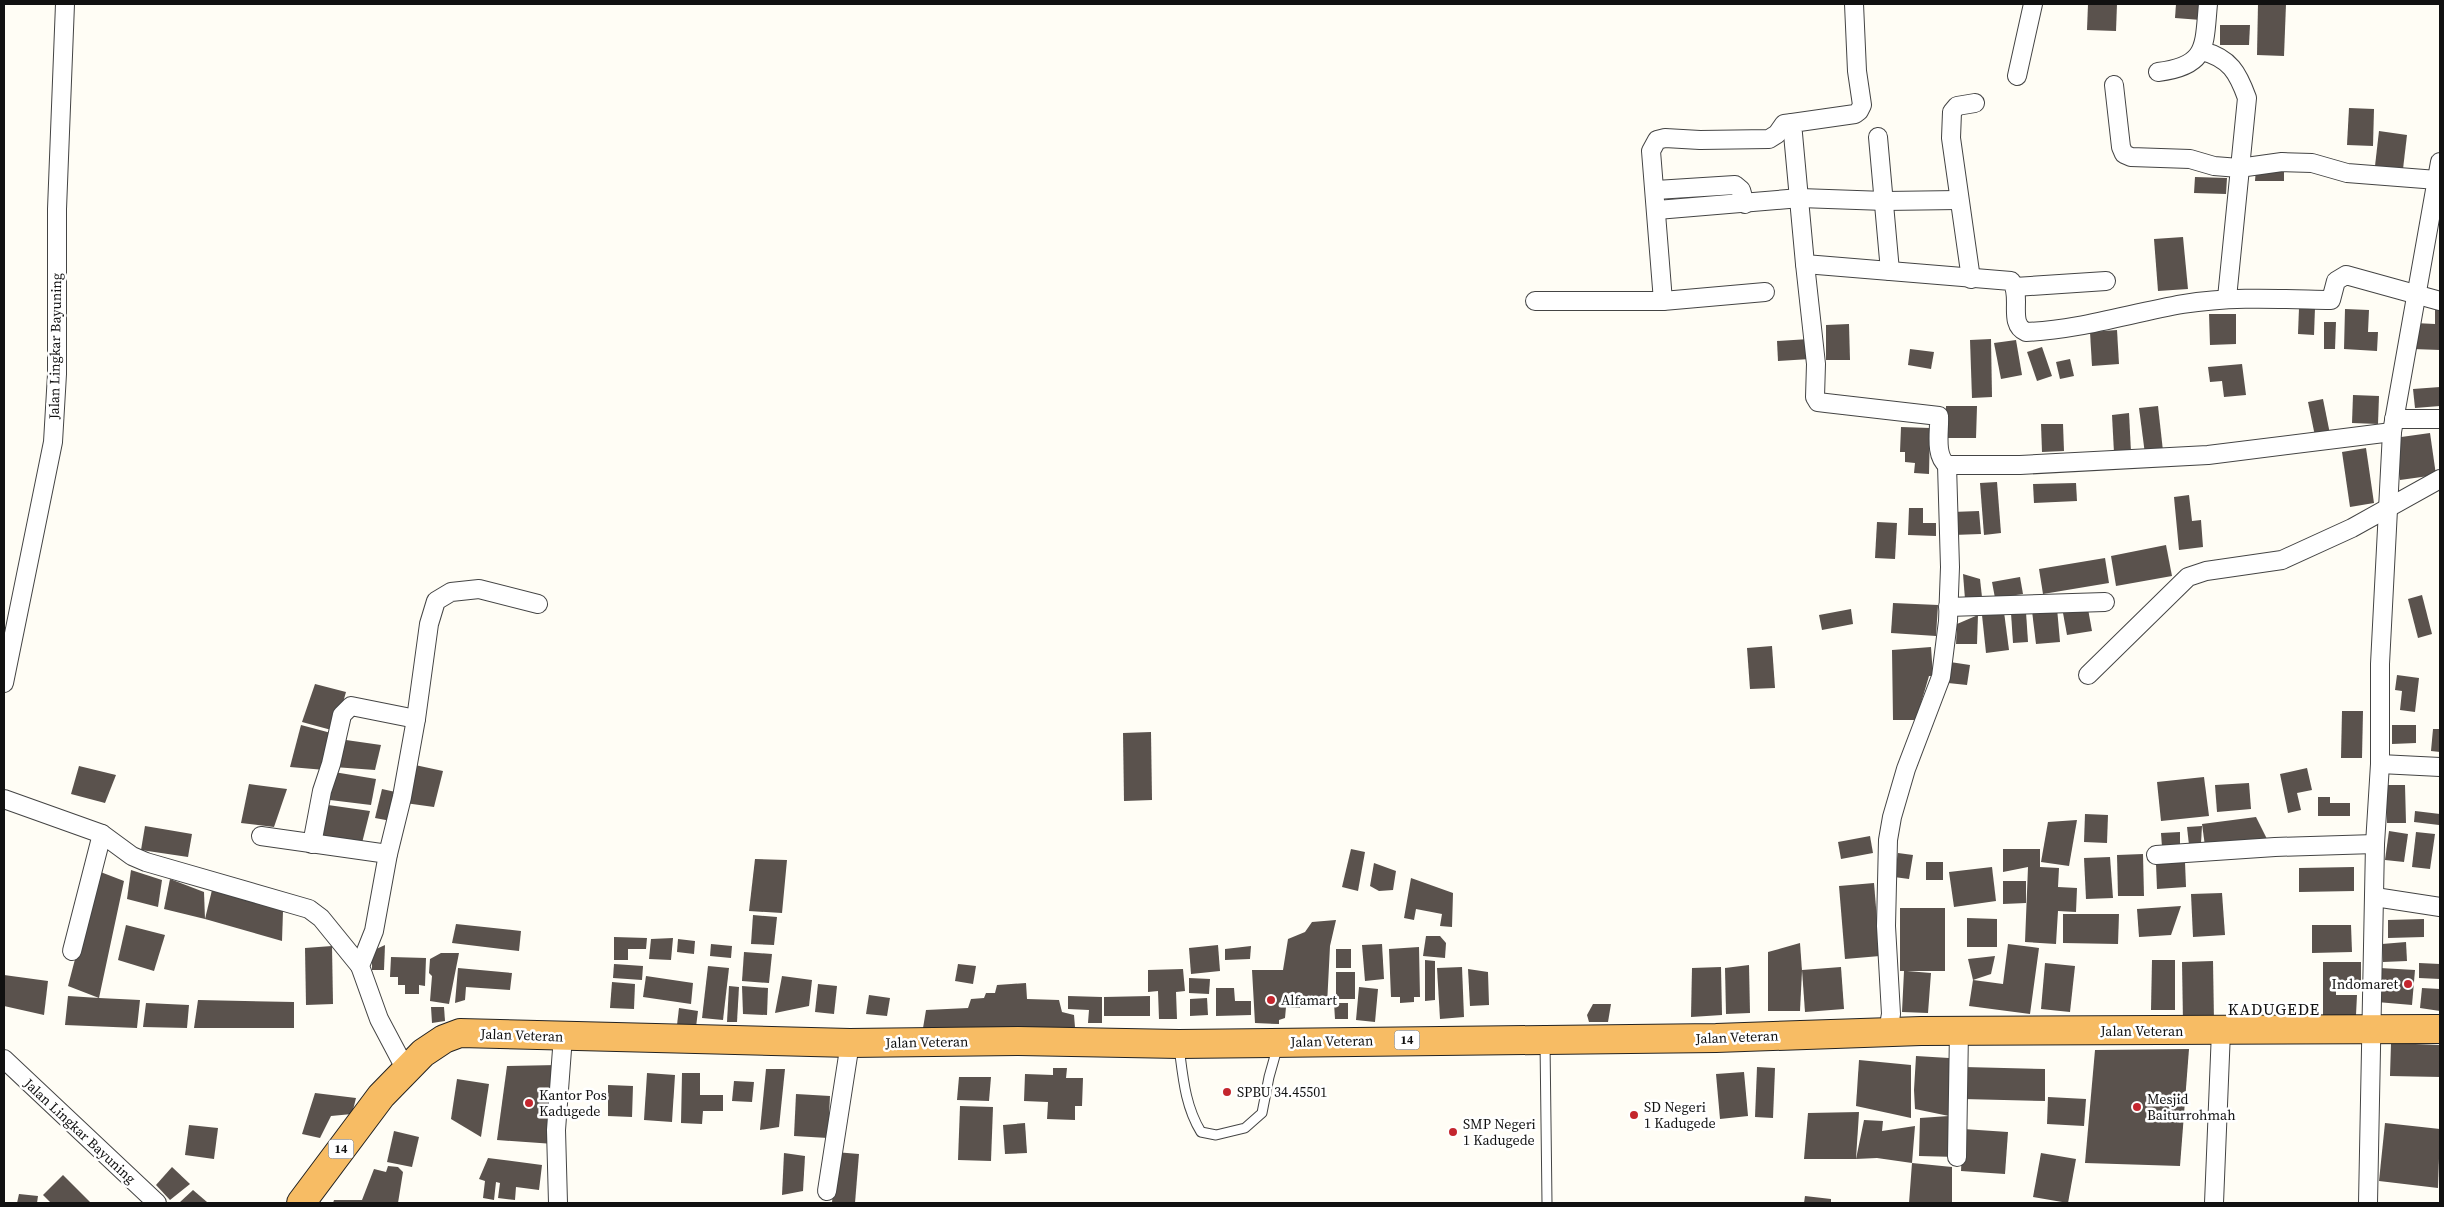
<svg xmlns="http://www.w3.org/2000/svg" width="2444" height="1207" viewBox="0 0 2444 1207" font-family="'Source Serif 4',serif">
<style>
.building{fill:#5a524d}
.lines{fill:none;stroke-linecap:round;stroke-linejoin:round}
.service-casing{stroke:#444;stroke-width:11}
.minor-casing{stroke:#444;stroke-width:20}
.trunk-casing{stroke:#222;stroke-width:30}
.service{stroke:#fff;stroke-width:9}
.minor{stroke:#fff;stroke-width:18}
.trunk{stroke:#f7bc64;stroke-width:28}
.poi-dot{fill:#c4262e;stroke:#fff;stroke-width:2}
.labels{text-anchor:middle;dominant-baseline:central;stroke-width:5;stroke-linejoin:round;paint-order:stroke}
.shield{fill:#fff;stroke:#585858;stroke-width:1}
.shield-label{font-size:12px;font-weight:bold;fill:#111}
.street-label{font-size:14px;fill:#111;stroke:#fff}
.poi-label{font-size:14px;fill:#111;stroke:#fff;text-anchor:start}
.quarter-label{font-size:16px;letter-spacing:1px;fill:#111;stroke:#fff}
</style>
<rect width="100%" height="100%" fill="#fffdf5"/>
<g class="building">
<polygon points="2088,4 2117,4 2116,31 2087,30"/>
<polygon points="2176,4 2203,4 2201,20 2175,18"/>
<polygon points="2258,4 2286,4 2284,56 2257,55"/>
<polygon points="2220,25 2250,25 2249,45 2220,45"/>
<polygon points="2349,108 2374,109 2373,146 2347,145"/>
<polygon points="2379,131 2407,135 2403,169 2375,166"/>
<polygon points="2256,168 2284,168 2284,181 2255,181"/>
<polygon points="2195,177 2227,178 2226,194 2194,193"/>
<polygon points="2183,237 2188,289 2158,291 2154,239"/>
<polygon points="2435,307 2440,308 2440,350 2413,349 2415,323 2435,324"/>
<polygon points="2299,308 2315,308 2314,335 2298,334"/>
<polygon points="2345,309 2369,310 2368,332 2378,332 2377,351 2344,349"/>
<polygon points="2209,314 2236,314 2236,344 2210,345"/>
<polygon points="2324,322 2336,322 2335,349 2324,349"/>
<polygon points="1849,324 1850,360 1826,360 1826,325"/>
<polygon points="2117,330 2119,364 2092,366 2090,332"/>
<polygon points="1809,339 1810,359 1778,361 1777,341"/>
<polygon points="1991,339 1992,397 1972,398 1970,340"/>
<polygon points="2016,340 2022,375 2001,379 1994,343"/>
<polygon points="2042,347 2052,376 2037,381 2027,352"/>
<polygon points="1910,349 1934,352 1931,369 1908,365"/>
<polygon points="2070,359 2074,376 2060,379 2056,362"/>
<polygon points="2242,364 2246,395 2224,397 2222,381 2210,382 2208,367"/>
<polygon points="2440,387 2440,406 2415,408 2413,389"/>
<polygon points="2353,395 2379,396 2378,424 2352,423"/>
<polygon points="2323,399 2330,434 2315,436 2308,402"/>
<polygon points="1946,406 1977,406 1976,438 1945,438"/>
<polygon points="2158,406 2163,451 2145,454 2139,408"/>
<polygon points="2129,413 2131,452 2114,453 2112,415"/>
<polygon points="2041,424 2063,424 2064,451 2042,452"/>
<polygon points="1901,427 1930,428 1929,474 1914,473 1915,463 1905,462 1905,452 1900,452"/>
<polygon points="2430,433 2436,475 2400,480 2394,438"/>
<polygon points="2366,448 2374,503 2350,507 2342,452"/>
<polygon points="1997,482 2001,533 1984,535 1980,483"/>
<polygon points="2076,483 2077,501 2034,503 2033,484"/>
<polygon points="2189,495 2192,521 2201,520 2203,547 2179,550 2174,497"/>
<polygon points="1909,508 1923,508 1923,523 1936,523 1936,536 1908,535"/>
<polygon points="1979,511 1981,534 1953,535 1952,512"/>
<polygon points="1877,522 1897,523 1895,559 1875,558"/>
<polygon points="2166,545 2172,576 2116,586 2111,556"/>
<polygon points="2105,558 2109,583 2043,594 2039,569"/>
<polygon points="1963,574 1980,579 1982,597 1965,599"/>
<polygon points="2020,577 2023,594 1995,598 1992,582"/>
<polygon points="2422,595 2432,634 2418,638 2408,599"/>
<polygon points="1893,603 1938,605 1936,636 1891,633"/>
<polygon points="2057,608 2060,642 2036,644 2032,611"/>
<polygon points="1851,609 1853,624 1822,630 1819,615"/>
<polygon points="2088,609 2092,631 2067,635 2063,613"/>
<polygon points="2004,612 2009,650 1986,653 1982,615"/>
<polygon points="2026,612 2028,642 2013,643 2011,613"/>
<polygon points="1978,615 1977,644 1956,644 1957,624"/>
<polygon points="1772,646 1775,688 1750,689 1747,648"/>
<polygon points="1931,647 1933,676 1929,676 1916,720 1893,720 1892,650"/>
<polygon points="1950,662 1970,665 1967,685 1948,683"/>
<polygon points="2397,675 2419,678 2415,712 2400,710 2402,691 2395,690"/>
<polygon points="315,684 346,692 335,731 302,722"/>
<polygon points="2342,711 2363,711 2362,758 2341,758"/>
<polygon points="301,725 331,733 325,770 290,767"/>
<polygon points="2392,725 2416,725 2416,743 2392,744"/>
<polygon points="2433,729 2440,729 2440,752 2431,751"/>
<polygon points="1151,732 1152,800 1124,801 1123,733"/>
<polygon points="339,739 381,745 375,770 334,767"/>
<polygon points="415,765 443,771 434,807 405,803"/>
<polygon points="79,766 116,775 105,803 71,794"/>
<polygon points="2307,768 2312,790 2297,793 2301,810 2288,813 2280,774"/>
<polygon points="334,772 376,779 371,805 330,800"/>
<polygon points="2204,777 2209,816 2161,821 2157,782"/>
<polygon points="2249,783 2251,809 2217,812 2215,785"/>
<polygon points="249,784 287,789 274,827 241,823"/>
<polygon points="2382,785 2405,785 2406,823 2387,823 2386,800"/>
<polygon points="382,789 400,793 391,821 375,818"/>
<polygon points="2318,797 2330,797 2330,803 2350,803 2350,816 2318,816"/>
<polygon points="321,804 370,811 362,843 318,837"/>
<polygon points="2415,811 2440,814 2439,825 2414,822"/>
<polygon points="2085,814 2108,815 2107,843 2084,842"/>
<polygon points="2256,817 2267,839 2205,846 2202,824"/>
<polygon points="2077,820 2069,866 2041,862 2048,822"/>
<polygon points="145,826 192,834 188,857 141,850"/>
<polygon points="2202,826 2201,843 2189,845 2187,827"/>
<polygon points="2389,831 2408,834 2404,862 2385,860"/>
<polygon points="2180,832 2180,846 2162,847 2161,833"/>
<polygon points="2416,832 2435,834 2430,869 2412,867"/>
<polygon points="1870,836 1873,853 1841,859 1838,842"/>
<polygon points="1351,849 1365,852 1358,891 1342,887"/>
<polygon points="2003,849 2040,849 2040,867 2059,868 2058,887 2077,888 2076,912 2058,911 2056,944 2025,942 2028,867 2003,872"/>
<polygon points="1898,853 1913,855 1909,879 1894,877"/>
<polygon points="2143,854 2144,896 2118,896 2117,855"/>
<polygon points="2110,857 2113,898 2086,899 2084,858"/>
<polygon points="755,859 787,860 782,913 749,911"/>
<rect x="1926" y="862" width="17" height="18"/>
<polygon points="2185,862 2186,887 2157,889 2156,864"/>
<polygon points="1374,863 1396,871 1393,890 1379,891 1370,886"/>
<polygon points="1992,867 1996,901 1954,907 1949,872"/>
<polygon points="2354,867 2354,891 2299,892 2299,868"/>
<polygon points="131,870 162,880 158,907 127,899"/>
<polygon points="98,871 124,881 99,998 140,1000 137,1028 65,1025 68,996 99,998 68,986"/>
<polygon points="1411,878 1453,893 1452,927 1440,926 1442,914 1416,909 1414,920 1404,918"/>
<polygon points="170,879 204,892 205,919 164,909"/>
<polygon points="2003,881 2026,881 2026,903 2003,904"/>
<polygon points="1874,883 1880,956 1845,959 1839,886"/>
<polygon points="212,890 283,911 282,941 205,919"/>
<polygon points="2222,893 2225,935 2193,937 2191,894"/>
<polygon points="2181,906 2171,935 2139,937 2137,909"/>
<polygon points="1900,908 1945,908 1945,971 1907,971 1931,973 1928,1013 1902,1012 1904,971 1900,971"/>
<polygon points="2063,914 2119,914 2118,944 2063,943"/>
<polygon points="753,915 777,917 774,945 751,944"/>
<polygon points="1967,918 1997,919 1997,947 1967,947"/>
<polygon points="2424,919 2424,937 2388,938 2388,920"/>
<polygon points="1336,920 1330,946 1327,1005 1300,1003 1300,1008 1286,1007 1285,1018 1279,1020 1279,1024 1255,1023 1252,970 1283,970 1288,939 1305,932 1312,922"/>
<polygon points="456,924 521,931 519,951 452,943"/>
<polygon points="126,925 165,935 154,971 118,960"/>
<polygon points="2312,925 2351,925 2352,952 2312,953"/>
<polygon points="1426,936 1440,936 1446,943 1445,958 1423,956"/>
<polygon points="614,937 647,938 646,949 628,949 628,960 614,960"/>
<polygon points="673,938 671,960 649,959 651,939"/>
<polygon points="678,939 695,941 694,954 677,952"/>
<polygon points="2406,942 2407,961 2383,962 2382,944"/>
<polygon points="1800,943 1802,971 1800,1011 1768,1011 1768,952"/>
<polygon points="711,944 732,946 731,958 710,956"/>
<polygon points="1382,944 1384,979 1365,981 1362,945"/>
<polygon points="2008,944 2039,948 2030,1014 1969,1006 1973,980 1968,959 1995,956 1991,974 1973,980 2003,984"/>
<polygon points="385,945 384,970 372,970 372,951"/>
<polygon points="1218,945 1220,971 1191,974 1189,948"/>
<polygon points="332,946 333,1004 306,1005 305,948"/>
<polygon points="1251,946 1250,959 1225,960 1225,949"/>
<polygon points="1419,947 1420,997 1414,997 1414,1002 1400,1003 1400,997 1391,997 1389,949"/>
<rect x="1336" y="949" width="15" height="19"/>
<polygon points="744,952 772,954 769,983 742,981"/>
<polygon points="441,953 459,953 449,1004 430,1001 432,976 429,973 430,959"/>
<polygon points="391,957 426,958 425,986 419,985 419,994 405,994 405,985 398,985 398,977 390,977"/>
<polygon points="1425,960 1435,961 1435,1000 1425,1001"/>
<polygon points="2152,960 2175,960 2175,1010 2151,1010"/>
<polygon points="2213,961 2214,1021 2183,1022 2182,962"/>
<polygon points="2323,962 2361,962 2361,981 2336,981 2336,995 2357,995 2356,1015 2323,1015"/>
<polygon points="2045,963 2075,966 2070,1012 2041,1009"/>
<polygon points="2419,963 2440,964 2440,979 2419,978"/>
<polygon points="614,964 643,966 642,980 613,978"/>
<polygon points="958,964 976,966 973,984 955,981"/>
<polygon points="1749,965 1750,1013 1726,1014 1725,968"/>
<polygon points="708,966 729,968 723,1020 702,1018"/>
<polygon points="1462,967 1464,1017 1440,1019 1437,968"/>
<polygon points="1721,967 1722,1015 1691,1017 1692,968"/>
<polygon points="1841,967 1844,1009 1805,1012 1802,970"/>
<polygon points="458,968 512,973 510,990 466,987 465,1000 455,1003"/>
<polygon points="2380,968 2415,970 2412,1005 2377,1002"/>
<polygon points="1183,969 1185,991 1176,992 1177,1019 1159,1019 1158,991 1148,992 1148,970"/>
<polygon points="1468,969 1488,972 1489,1005 1470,1006"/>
<rect x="1336" y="972" width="19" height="27"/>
<polygon points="4,975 48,981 44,1015 4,1006"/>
<polygon points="646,976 693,983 691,1004 643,997"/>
<polygon points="782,976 812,980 809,1006 775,1013"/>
<polygon points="1189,978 1210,979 1209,994 1189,993"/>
<polygon points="612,982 635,984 634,1009 610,1008"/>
<polygon points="1026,983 1027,999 1059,1000 1062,1012 1074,1015 1075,1027 1065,1029 923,1028 926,1010 968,1008 971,999 984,998 986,993 995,993 997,985"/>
<polygon points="818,984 837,986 834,1014 815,1012"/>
<polygon points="729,986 739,987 737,1022 727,1022"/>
<polygon points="742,986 768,988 767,1015 743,1014"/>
<polygon points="1359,987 1378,989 1375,1022 1356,1020"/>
<polygon points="1216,988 1234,988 1235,1001 1251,1001 1251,1015 1216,1016"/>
<polygon points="2422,988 2440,989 2440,1011 2420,1008"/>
<polygon points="869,995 890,998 887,1016 866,1014"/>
<polygon points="1068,996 1102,997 1102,1023 1088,1023 1089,1010 1068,1009"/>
<polygon points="1150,996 1150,1016 1104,1016 1104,997"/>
<polygon points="1207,998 1208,1015 1190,1016 1190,999"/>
<polygon points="198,1000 294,1002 294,1028 194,1028"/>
<polygon points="146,1003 189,1005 187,1028 143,1027"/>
<polygon points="1334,1003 1348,1003 1348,1019 1335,1019"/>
<polygon points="1593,1004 1611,1004 1608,1022 1589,1022 1587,1015"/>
<polygon points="431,1007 444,1007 445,1021 432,1023"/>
<polygon points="679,1008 698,1011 696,1027 677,1025"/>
<polygon points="2391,1043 2440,1045 2440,1077 2390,1076"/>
<polygon points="2189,1049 2180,1166 2085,1163 2095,1050"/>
<polygon points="1916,1056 1949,1058 1949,1116 1957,1157 1919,1156 1920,1118 1949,1116 1915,1109 1914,1090"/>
<polygon points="1859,1060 1911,1065 1911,1118 1856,1106"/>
<polygon points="557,1065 554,1144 497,1140 507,1066"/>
<polygon points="1757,1067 1775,1068 1773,1118 1755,1117"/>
<polygon points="1964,1067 2045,1069 2045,1101 1963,1099"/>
<polygon points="1053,1068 1067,1068 1066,1078 1083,1078 1082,1106 1075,1106 1075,1120 1047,1119 1048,1102 1024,1101 1025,1074 1053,1075"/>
<polygon points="766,1069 785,1069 779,1127 760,1130"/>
<polygon points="1744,1072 1748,1116 1720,1119 1716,1074"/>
<polygon points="647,1073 675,1075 672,1122 644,1120"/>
<polygon points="682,1073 700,1073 700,1095 723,1095 723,1111 703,1111 702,1124 681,1123"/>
<polygon points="959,1077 991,1077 989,1101 957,1100"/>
<polygon points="457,1079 489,1084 481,1137 451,1119"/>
<polygon points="734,1081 754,1082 752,1102 732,1101"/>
<polygon points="608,1085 633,1086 632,1117 608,1116"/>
<polygon points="315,1093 356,1098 352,1114 331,1116 320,1138 302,1134"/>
<polygon points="796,1094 830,1096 828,1138 794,1136"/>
<polygon points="2048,1097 2086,1099 2084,1126 2047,1124"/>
<polygon points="960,1106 993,1107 991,1161 958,1160"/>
<polygon points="1859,1112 1856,1159 1804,1159 1808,1113"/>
<polygon points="1864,1120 1883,1121 1882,1131 1915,1126 1912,1163 1952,1167 1952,1203 1909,1203 1912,1163 1877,1158 1856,1159"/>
<polygon points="1025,1123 1027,1153 1005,1154 1003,1125"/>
<polygon points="2385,1123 2440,1129 2438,1188 2379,1181"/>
<polygon points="189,1125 218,1128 214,1159 185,1155"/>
<polygon points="1963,1129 2008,1132 2005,1174 1961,1171"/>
<polygon points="394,1131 419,1137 412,1167 387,1162"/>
<polygon points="835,1152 859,1154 855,1203 832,1203"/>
<polygon points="784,1153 805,1156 803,1191 782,1195"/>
<polygon points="2041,1153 2076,1159 2068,1203 2033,1197"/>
<polygon points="488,1158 542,1165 539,1190 516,1187 515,1200 498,1198 500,1183 496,1182 494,1200 483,1198 485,1181 479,1179"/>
<polygon points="388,1166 398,1167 403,1172 398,1203 333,1203 334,1200 362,1200 374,1169 386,1172"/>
<polygon points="172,1167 190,1184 170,1200 156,1185"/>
<polygon points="63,1175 91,1203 51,1203 43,1195"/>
<polygon points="193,1190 207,1202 179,1203"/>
<polygon points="19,1194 38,1196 37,1203 17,1203"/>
<polygon points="1805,1196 1831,1199 1831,1203 1804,1203"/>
</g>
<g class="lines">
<defs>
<g id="service">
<polyline points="1545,1042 1547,1203"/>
<path d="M1179,1047C1183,1077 1185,1106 1201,1132L1216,1135L1245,1128L1262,1113L1269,1077L1278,1045"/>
</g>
<g id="minor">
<path d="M1854,4L1857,71L1862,105L1859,111L1855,114L1792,123L1805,264L2011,281C2023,295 2007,324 2026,332C2079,330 2131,313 2183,304C2232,296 2281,299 2331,300L2336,281L2346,275L2440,301"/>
<path d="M2202,51C2230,58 2238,73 2247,98L2227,298"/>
<path d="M2158,72C2208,66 2204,46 2208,4"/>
<polyline points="2017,76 2033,4"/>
<polyline points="2114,85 2121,147 2124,154 2131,157 2190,159 2214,166 2239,168 2282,162 2312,163 2347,173 2437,180"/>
<polyline points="1878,137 1890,271"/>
<polyline points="1656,190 1735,185 1741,190 1745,204"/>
<polyline points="1657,210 1800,198 1885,201 1958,200"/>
<path d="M1805,264L1816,364L1815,397L1818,402L1826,403L1939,416C1940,430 1934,455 1947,465H2020L2208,455L2392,432"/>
<polyline points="1971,279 1951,138 1952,112 1957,106 1975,103"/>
<polyline points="2015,287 2106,281"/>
<polyline points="1535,301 1663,301 1765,292"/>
<polyline points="1663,301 1651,151 1657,140 1665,138 1700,140 1769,139 1777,134 1784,124 1792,123"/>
<polyline points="2394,419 2440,419"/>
<polyline points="1948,607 2105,602"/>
<polyline points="2088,675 2188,577 2206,571 2282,560 2352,528 2440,479"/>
<polyline points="4,683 53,442 57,374 57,209 65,4"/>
<polyline points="2380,764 2440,767"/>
<polyline points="4,799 102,834 132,856 146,862 309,909 321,918 360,966"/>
<polyline points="261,836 388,854"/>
<polyline points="312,844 322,791 331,764 342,715 351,706 416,719"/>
<polyline points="2156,855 2275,847 2375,844"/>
<polyline points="2375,897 2440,907"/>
<polyline points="72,951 102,834"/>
<polyline points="1888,1031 1891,1014 1886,926 1888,840 1892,817 1906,769 1941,677 1948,621 1950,567 1947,465"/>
<polyline points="4,1059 157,1203"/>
<polyline points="406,1070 379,1019 360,966 374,931 388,854 402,797 416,719 429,624 436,601 451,592 479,589 538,604"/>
<polyline points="1957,1157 1959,1030"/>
<polyline points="827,1191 850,1043"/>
<polyline points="558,1203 556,1130 563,1036"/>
<polyline points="2214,1203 2221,1031"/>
<polyline points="2368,1203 2375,844 2380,764 2380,664 2392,432 2440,162"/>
</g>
<polyline id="trunk" points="301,1203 381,1096 423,1053 444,1039 460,1033 850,1043 1018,1041 1179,1044 1716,1038 1921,1031 2440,1029"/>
</defs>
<use href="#service" class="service-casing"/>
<use href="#minor" class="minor-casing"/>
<use href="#trunk" class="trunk-casing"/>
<use href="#service" class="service"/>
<use href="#minor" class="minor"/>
<use href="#trunk" class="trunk"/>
</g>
<g class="poi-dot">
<circle cx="2408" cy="984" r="5"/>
<circle cx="1271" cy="1000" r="5"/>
<circle cx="1227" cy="1092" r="5"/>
<circle cx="529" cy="1103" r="5"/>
<circle cx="2137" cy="1107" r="5"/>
<circle cx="1634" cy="1115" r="5"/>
<circle cx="1453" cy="1132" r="5"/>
</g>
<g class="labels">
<g class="shield">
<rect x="1394.5" y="1030.5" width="25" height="19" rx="4"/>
<rect x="328.5" y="1139.5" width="25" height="19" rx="4"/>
</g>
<g class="shield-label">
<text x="1407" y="1040">14</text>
<text x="341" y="1149">14</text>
</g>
<g class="street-label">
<text transform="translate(55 346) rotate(-89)">Jalan Lingkar Bayuning</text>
<text x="2142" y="1031">Jalan Veteran</text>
<text transform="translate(522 1035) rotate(2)">Jalan Veteran</text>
<text transform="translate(1737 1037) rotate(-2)">Jalan Veteran</text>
<text transform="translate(1332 1041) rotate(-1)">Jalan Veteran</text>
<text transform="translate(927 1042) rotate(-1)">Jalan Veteran</text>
<text transform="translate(80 1131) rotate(43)">Jalan Lingkar Bayuning</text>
</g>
<g class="poi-label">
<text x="2398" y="984" text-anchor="end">Indomaret</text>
<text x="1281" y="1000">Alfamart</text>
<text x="1237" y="1092">SPBU 34.45501</text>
<text x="539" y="1095">Kantor Pos<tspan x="539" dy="16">Kadugede</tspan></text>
<text x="2147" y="1099">Mesjid<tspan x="2147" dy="16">Baiturrohmah</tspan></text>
<text x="1644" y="1107">SD Negeri<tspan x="1644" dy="16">1 Kadugede</tspan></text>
<text x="1463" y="1124">SMP Negeri<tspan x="1463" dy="16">1 Kadugede</tspan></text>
</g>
<g class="quarter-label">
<text x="2274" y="1009">KADUGEDE</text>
</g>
</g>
<rect width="2444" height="1207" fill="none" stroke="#111111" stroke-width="10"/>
</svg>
